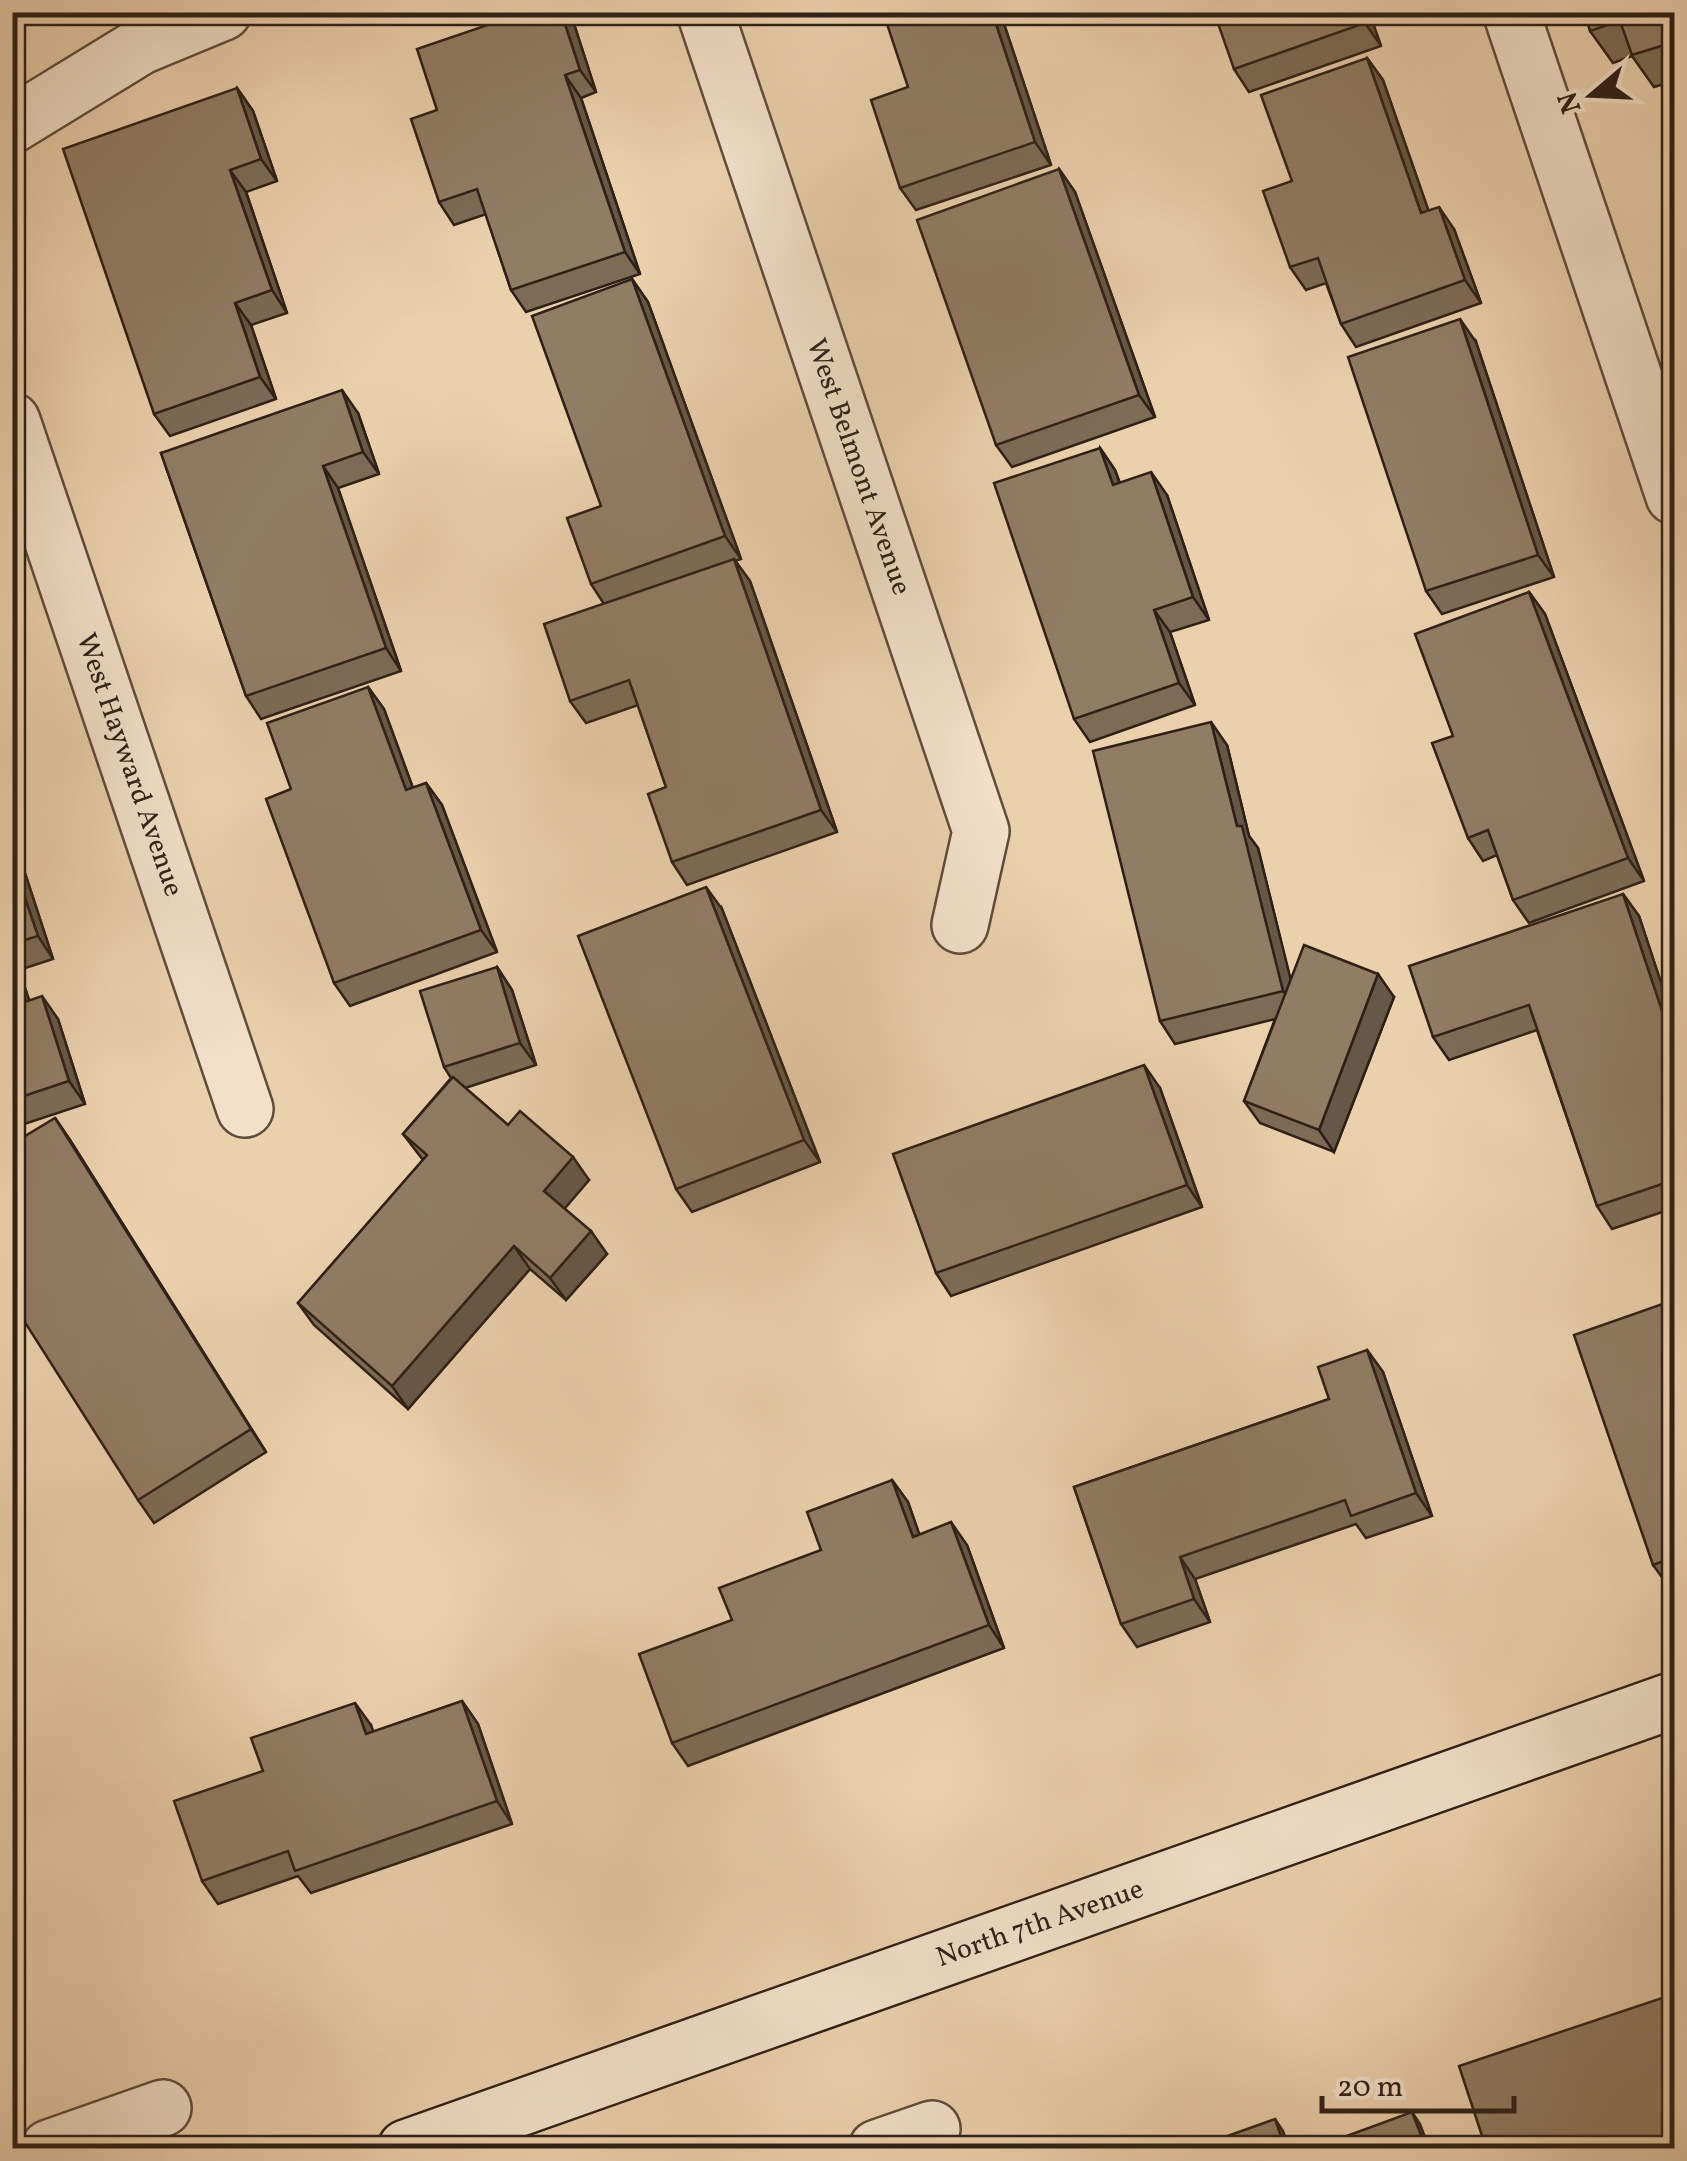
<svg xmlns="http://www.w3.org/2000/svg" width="1687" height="2161" viewBox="0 0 1687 2161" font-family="Vollkorn,serif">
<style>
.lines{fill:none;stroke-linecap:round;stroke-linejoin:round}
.street-casing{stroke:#5e4c3c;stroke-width:60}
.secondary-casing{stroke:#2f2017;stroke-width:60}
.street{stroke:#f2e0c9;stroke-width:55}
.secondary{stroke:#f2e0c9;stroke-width:55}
.wall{fill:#7d6b56;stroke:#2f2017;stroke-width:2.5}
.shaded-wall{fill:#665746;stroke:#2f2017;stroke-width:2.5}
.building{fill:#917c64;stroke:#2f2017;stroke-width:2.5}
.labels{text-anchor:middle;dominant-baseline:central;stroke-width:8;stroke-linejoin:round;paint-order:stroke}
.street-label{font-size:28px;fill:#2f2017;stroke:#f2e0c9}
</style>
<rect width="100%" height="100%" fill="#ebd0ac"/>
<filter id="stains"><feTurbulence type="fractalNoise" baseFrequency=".002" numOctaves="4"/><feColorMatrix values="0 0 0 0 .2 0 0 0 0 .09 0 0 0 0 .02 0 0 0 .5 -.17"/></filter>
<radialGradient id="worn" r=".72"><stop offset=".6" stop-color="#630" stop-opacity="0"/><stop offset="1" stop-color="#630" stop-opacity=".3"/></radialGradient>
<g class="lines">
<defs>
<g id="street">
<polyline points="705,12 981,831 960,925"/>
<polyline points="1511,12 1674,496"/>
<polyline points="12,125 141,46 223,12"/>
<polyline points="12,421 245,1109"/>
<polyline points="49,2148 163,2108"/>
<polyline points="877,2148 932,2129"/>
</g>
<polyline id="secondary" points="406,2148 1674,1700"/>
</defs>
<use href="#street" class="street-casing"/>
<use href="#secondary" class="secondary-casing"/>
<use href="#street" class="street"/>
<use href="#secondary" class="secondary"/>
</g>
<g class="wall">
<polygon points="1000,12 1051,165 916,210 900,188"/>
<polygon points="1369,12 1381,46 1249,92 1234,69"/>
<polygon points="1585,12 1674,12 1674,81 1654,87 1632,56 1613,63 1590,31"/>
<polygon points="574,24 596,92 581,98 640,274 526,312 511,290 486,214 454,225 439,202 437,110"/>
<polygon points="1367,58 1383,80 1428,210 1454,229 1481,303 1356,347 1341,324 1326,283 1306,290 1290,267 1292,181"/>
<polygon points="237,88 253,111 277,181 246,192 287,313 251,325 276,399 170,436 154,414"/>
<polygon points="1059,169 1075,192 1155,417 1012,467 996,445"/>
<polygon points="632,279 648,302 741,559 735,561 750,581 837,832 687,885 672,862 666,787 638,705 586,723 570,701 604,604 591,584"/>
<polygon points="1476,342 1554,577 1442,614 1426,591"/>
<polygon points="358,413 379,474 338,488 401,671 261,719 246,696 161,453"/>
<polygon points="1100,448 1115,470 1120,483 1167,495 1209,620 1170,632 1195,705 1090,742 1074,719"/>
<polygon points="1529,592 1545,614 1644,881 1529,923 1513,900 1497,855 1483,861 1468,838 1453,736"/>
<polygon points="368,687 384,709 413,788 426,783 442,805 497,952 350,1006 334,983 291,789"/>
<polygon points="1227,745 1249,836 1258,848 1290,979 1394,997 1334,1152 1260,1123 1244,1101 1275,1019 1175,1044 1160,1021"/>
<polygon points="12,854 24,870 53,959 19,970 29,1001 58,1019 85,1104 12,1128"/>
<polygon points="1623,894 1639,916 1674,1022 1674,1208 1612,1229 1597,1206 1537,1030 1449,1060 1433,1037"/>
<polygon points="722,909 820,1162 692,1212 676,1189"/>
<polygon points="497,967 512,990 536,1065 465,1088 508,1125 589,1180 564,1209 607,1254 566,1300 530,1269 408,1409 314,1325 298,1303 423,1160 403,1134 451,1078 444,1067"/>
<polygon points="1160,1088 1202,1207 951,1296 936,1273"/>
<polygon points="55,1118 70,1140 266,1452 154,1523 138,1500"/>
<polygon points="1674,1300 1674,1585 1669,1587 1653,1565"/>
<polygon points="1367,1350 1383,1372 1432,1516 1366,1538 1356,1524 1195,1579 1210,1622 1137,1647 1121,1624 1074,1487 1329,1399"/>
<polygon points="892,1480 908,1502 919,1534 967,1545 1004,1648 688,1766 672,1743 732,1620 821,1550"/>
<polygon points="462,1701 478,1724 512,1824 311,1893 298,1876 218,1904 202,1881 263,1771 371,1725 373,1732"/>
<polygon points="1674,1994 1674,2148 1486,2148"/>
</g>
<g class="shaded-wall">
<polygon points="561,12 565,12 574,24 596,92 580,70"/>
<polygon points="992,12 1000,12 1051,165 1035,142"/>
<polygon points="1361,12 1369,12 1381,46 1365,23"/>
<polygon points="1367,58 1383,80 1437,235 1421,213"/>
<polygon points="565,75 581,98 640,274 625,252"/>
<polygon points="237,88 253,111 277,181 261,159"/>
<polygon points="1059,169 1075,192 1155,417 1139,395"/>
<polygon points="230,170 246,192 287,313 272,290"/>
<polygon points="1439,207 1454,229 1481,303 1465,280"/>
<polygon points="632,279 648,302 741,559 725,536"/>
<polygon points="235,303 251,325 276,399 260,377"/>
<polygon points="1460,319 1476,342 1554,577 1538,555"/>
<polygon points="342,390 358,413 379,474 363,452"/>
<polygon points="1100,448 1115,470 1128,508 1113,485"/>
<polygon points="323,466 338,488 401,671 386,648"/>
<polygon points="1151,472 1167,495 1209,620 1193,597"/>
<polygon points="734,559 750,581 837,832 821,810"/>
<polygon points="1529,592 1545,614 1644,881 1628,858"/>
<polygon points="1154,610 1170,632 1195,705 1179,683"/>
<polygon points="368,687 384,709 422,813 406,790"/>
<polygon points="1211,722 1227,745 1249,836 1258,848 1299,1013 1283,991 1237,826"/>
<polygon points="426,783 442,805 497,952 481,930"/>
<polygon points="12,854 24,870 53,959 38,936 12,860"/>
<polygon points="706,887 722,909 820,1162 804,1140"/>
<polygon points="1623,894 1639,916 1674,1022 1674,1047"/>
<polygon points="12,961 19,970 38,1026 22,1003 12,975"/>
<polygon points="497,967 512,990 536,1065 520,1043"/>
<polygon points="1378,974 1394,997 1334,1152 1319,1130"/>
<polygon points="42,996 58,1019 85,1104 69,1081"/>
<polygon points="1144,1065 1160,1088 1202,1207 1187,1185"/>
<polygon points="55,1118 70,1140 266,1452 251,1429"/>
<polygon points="573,1157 589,1180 560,1214 544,1191"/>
<polygon points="591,1231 607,1254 566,1300 550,1278"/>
<polygon points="514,1246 530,1269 408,1409 392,1386"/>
<polygon points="1367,1350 1383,1372 1432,1516 1416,1493"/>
<polygon points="892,1480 908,1502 928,1559 913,1537"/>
<polygon points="951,1522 967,1545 1004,1648 989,1625"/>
<polygon points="1180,1557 1195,1579 1210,1622 1194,1599"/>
<polygon points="462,1701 478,1724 512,1824 497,1801"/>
<polygon points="355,1703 371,1725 382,1757 366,1734"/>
<polygon points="1412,2112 1420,2124 1429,2148 1426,2148"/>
<polygon points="1275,2119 1283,2131 1289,2148 1285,2148"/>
</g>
<g class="building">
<polygon points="526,12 561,12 580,70 565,75 625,252 511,290 477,189 439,202 411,119 437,110 417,49"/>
<polygon points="899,12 992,12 1035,142 900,188 871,100 908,87 885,18"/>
<polygon points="1214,12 1361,12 1365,23 1234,69"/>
<polygon points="1585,12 1674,12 1674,42 1632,55 1620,21 1590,31"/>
<polygon points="1367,58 1421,213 1439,207 1465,280 1341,324 1318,258 1290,267 1263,191 1292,181 1261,95"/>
<polygon points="237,88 261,159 230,170 272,290 235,303 260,377 154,414 63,149"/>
<polygon points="1059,169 1139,395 996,445 917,220"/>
<polygon points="632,279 725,536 591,584 567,518 601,506 532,316"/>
<polygon points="1460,319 1538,555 1426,591 1348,357"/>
<polygon points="342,390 363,452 323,466 386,648 246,696 161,453"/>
<polygon points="1100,448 1113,485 1151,472 1193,597 1154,610 1179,683 1074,719 994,483"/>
<polygon points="734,559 821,810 672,862 648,794 666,787 629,680 570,701 544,624"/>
<polygon points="1529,592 1628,858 1513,900 1488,830 1468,838 1432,743 1453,736 1415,634"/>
<polygon points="368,687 406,790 426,783 481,930 334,983 266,799 291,789 267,723"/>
<polygon points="1211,722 1237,826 1242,826 1283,991 1160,1021 1093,751"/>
<polygon points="12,860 38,936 12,944"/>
<polygon points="706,887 804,1140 676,1189 578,936"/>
<polygon points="1623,894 1674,1047 1674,1180 1597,1206 1529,1005 1433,1037 1409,966"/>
<polygon points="1304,945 1378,974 1319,1130 1244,1101"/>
<polygon points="497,967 520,1043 444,1067 420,991"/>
<polygon points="12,975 22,1003 42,996 69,1081 12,1100"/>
<polygon points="1144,1065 1187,1185 936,1273 893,1154"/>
<polygon points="453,1077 508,1125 520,1111 573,1157 544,1191 591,1231 550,1278 514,1246 392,1386 298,1303 427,1155 403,1134"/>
<polygon points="55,1118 251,1429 138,1500 12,1302 12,1144"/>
<polygon points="1674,1300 1674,1557 1653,1565 1574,1335"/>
<polygon points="1367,1350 1416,1493 1351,1516 1345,1500 1180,1557 1194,1599 1121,1624 1074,1487 1329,1399 1318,1367"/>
<polygon points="892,1480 913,1537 951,1522 989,1625 672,1743 639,1654 732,1620 719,1588 821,1550 807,1512"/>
<polygon points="462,1701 497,1801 295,1871 288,1851 202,1881 174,1801 263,1771 251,1738 355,1703 366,1734"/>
<polygon points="1674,1994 1674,2135 1633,2148 1486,2148 1459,2066"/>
<polygon points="1412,2112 1426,2148 1314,2148"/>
<polygon points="1275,2119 1285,2148 1194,2148"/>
</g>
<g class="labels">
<g class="street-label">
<text transform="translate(858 467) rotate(71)">West Belmont Avenue</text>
<text transform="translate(129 765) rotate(71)">West Hayward Avenue</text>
<text transform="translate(1040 1924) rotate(-19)">North 7th Avenue</text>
</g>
</g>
<rect width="1687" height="2161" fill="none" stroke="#ebd0ac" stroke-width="50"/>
<rect x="15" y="15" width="1657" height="2131" fill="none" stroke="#2f2017" stroke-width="5"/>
<rect x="25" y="25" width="1637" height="2111" fill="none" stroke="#2f2017" stroke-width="2.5"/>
<g transform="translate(1592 95) rotate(251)" stroke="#f2e0c9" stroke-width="8" paint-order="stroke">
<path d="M0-8L18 38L0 25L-18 38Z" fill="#2f2017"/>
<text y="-15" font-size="28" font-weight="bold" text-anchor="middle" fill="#2f2017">N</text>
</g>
<path d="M1322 2096v15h192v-15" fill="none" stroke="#2f2017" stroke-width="5"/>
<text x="1337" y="2096" font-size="30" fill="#2f2017" stroke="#f2e0c9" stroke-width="8" paint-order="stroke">20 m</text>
<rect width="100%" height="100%" filter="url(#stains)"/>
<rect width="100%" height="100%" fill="url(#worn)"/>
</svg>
